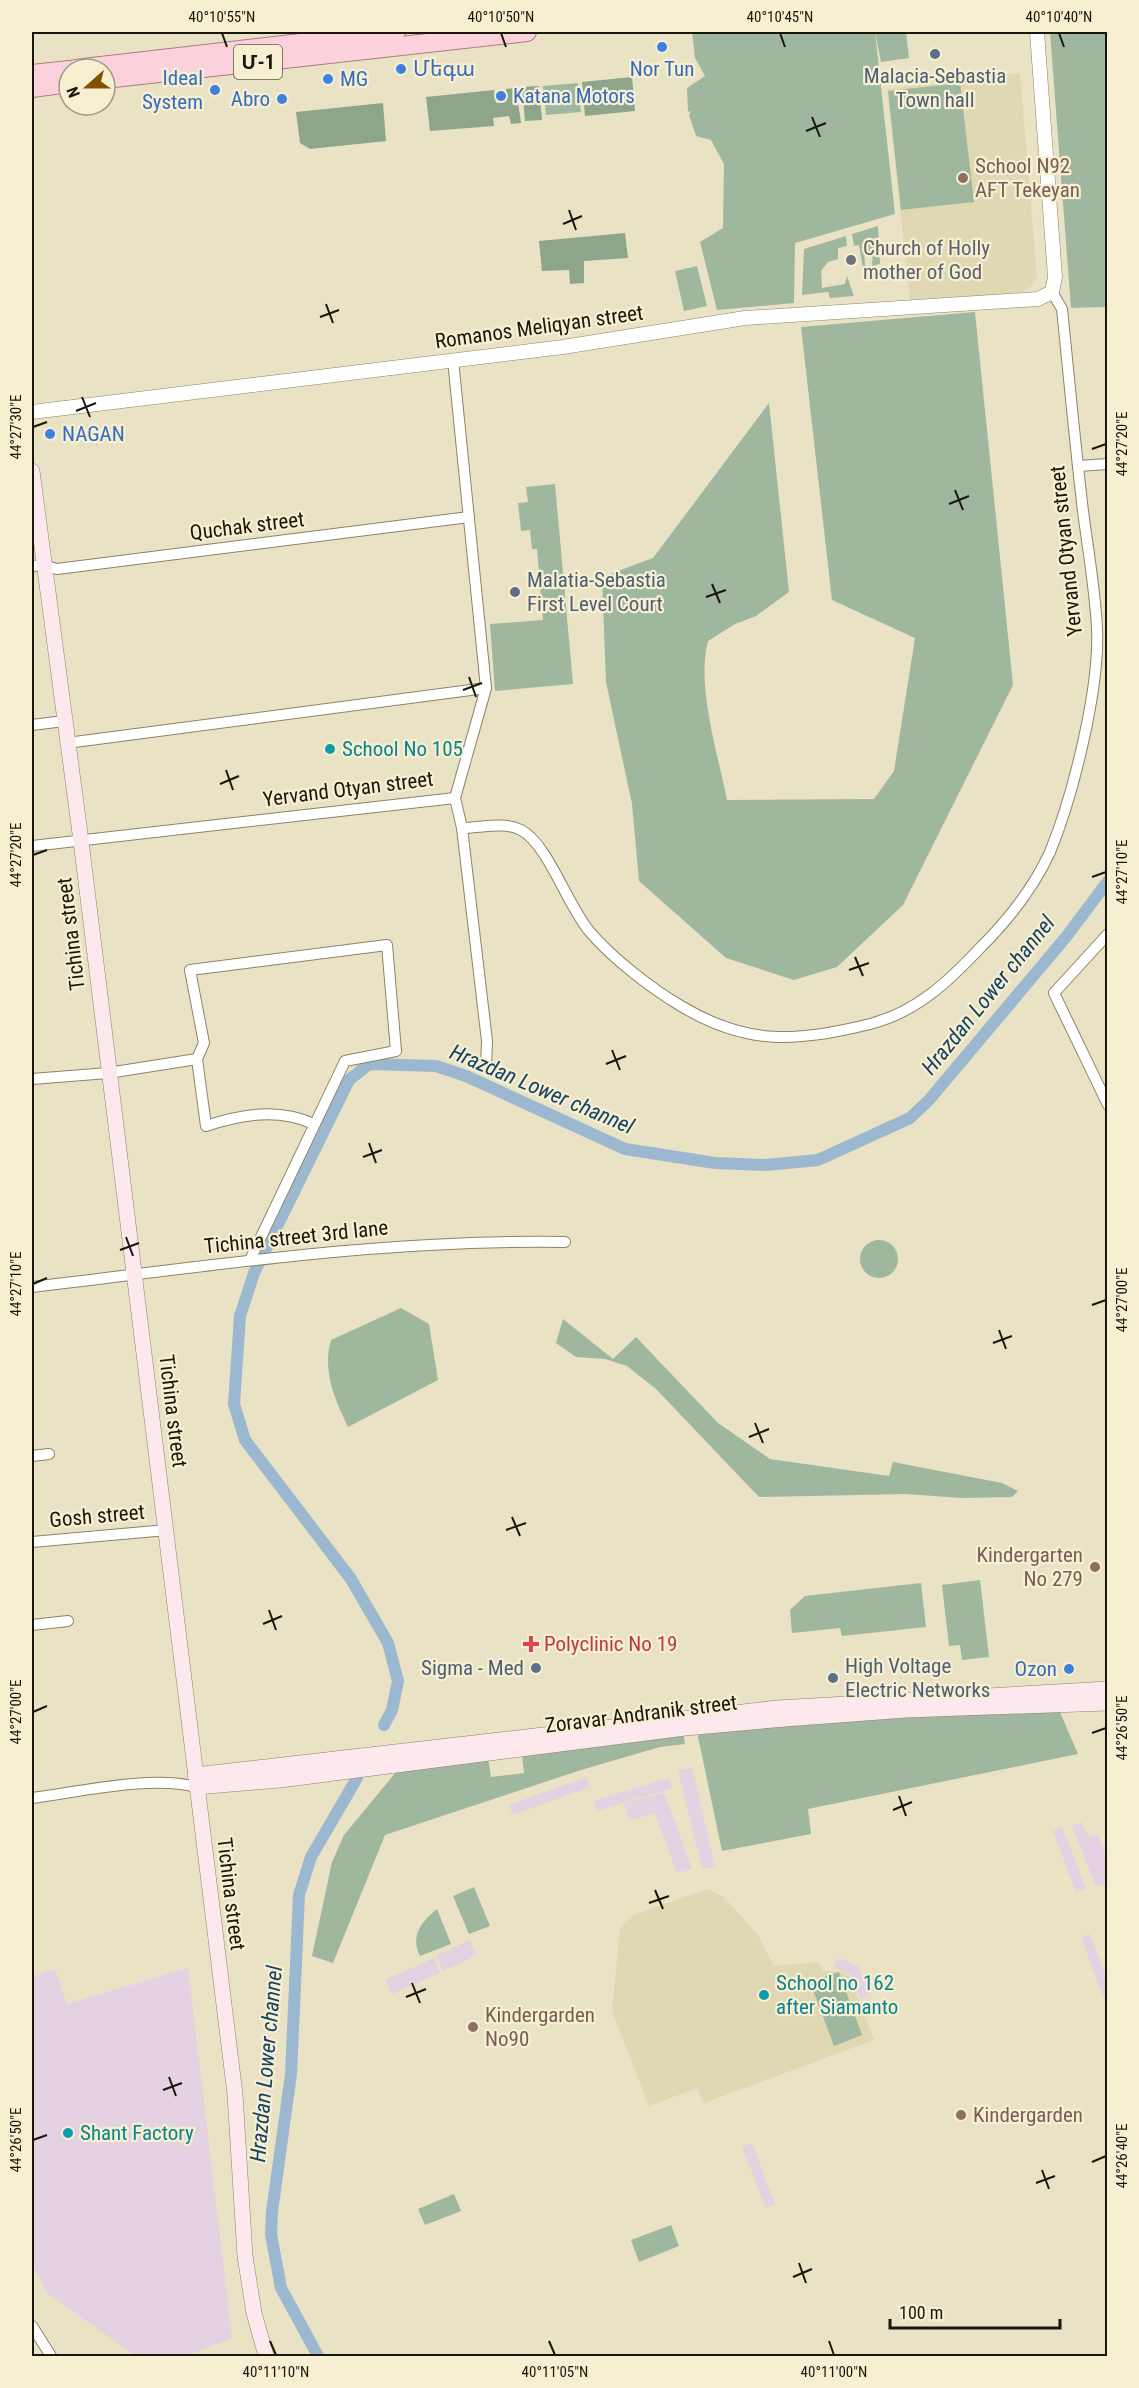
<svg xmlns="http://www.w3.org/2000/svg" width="1139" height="2388" viewBox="0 0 1139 2388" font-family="'Roboto Condensed','Noto Sans Armenian',sans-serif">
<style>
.industrial{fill:#e4d1e1}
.built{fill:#e0d7b3}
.green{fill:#9fb79e}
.forest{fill:#8ca58b}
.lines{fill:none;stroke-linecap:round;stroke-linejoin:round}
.canal{stroke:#9cb8d0;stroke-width:12}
.minor-casing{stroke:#8b846a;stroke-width:12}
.tertiary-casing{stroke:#8b846a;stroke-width:15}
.secondary-casing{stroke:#8b846a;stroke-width:16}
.primary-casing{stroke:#ab7c84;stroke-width:20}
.minor{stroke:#fff;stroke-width:10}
.tertiary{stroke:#fff;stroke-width:14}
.secondary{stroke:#fde8ee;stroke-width:15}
.primary{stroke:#fbd1dc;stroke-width:18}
.ticks{fill:none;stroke:#19170c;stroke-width:2}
.shop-dot{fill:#3f7fe0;stroke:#f7efd2;stroke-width:2}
.service-dot{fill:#5c6f8a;stroke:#f7efd2;stroke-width:2}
.education-dot{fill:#8d6e63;stroke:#f7efd2;stroke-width:2}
.worship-dot{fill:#6b7280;stroke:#f7efd2;stroke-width:2}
.culture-dot{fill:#0f9aa8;stroke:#f7efd2;stroke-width:2}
.health-dot{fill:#e0444e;stroke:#f7efd2;stroke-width:2}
.labels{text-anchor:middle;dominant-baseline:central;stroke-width:4.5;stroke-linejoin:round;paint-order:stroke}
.shield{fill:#f7efd2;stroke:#5c5847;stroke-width:1.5}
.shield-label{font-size:20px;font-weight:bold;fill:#19170c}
.shop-label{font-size:21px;fill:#366cbe;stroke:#f7efd2;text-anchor:start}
.service-label{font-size:21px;fill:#4e5e75;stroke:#f7efd2;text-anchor:start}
.education-label{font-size:21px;fill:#785e54;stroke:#f7efd2;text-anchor:start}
.worship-label{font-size:21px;fill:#5b616d;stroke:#f7efd2;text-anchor:start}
.street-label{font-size:21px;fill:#19170c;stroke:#f7efd2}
.culture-label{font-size:21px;fill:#0d838f;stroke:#f7efd2;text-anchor:start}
.health-label{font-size:21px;fill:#be3a42;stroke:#f7efd2;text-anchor:start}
.water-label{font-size:22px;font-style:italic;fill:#154264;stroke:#f7efd2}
.neatline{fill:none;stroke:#19170c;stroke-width:2}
.ticks-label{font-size:15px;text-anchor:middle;fill:#19170c}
</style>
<rect width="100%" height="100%" fill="#e9e2c5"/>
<g class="industrial">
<polygon points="692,1768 715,1867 702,1869 678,1770"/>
<polygon points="586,1777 590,1787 513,1815 509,1805"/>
<polygon points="669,1778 672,1788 597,1811 593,1801"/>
<polygon points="664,1792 692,1869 677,1873 655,1813 629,1821 624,1804"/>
<polygon points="1082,1822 1088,1837 1098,1834 1107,1857 1107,1886 1106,1883 1096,1886 1072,1826"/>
<polygon points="1062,1827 1086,1888 1076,1892 1053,1831"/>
<polygon points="1090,1934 1107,1979 1107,1997 1104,1999 1081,1937"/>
<polygon points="470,1940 477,1955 443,1971 436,1956"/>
<polygon points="434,1958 440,1973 392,1994 385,1980"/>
<polygon points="839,1958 858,1966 870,1995 861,1999 851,1975 832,1966"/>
<polygon points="188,1968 232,2338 186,2356 136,2356 47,2293 32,2265 32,1977 55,1969 67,2004"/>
<polygon points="752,2143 775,2204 766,2208 742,2147"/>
</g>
<g class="built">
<polygon points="1020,73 1037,277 1032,286 1019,293 910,300 887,89"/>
<polygon points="707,1889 724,1897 758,1935 774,1966 819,1962 823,1971 843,1972 850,1978 874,2040 704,2103 697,2088 649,2106 612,2011 620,1927 631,1916"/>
</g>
<g class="green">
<polygon points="692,32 906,32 909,58 881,62 875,32 895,214 795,243 794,303 717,310 700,242 723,228 724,164 711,140 696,136 689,115 691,111 688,112 687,88 705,76 695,58"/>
<polygon points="1050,32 1107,32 1107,307 1071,308"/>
<polygon points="578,83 581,112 546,115 543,86"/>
<polygon points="960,83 974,202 901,210 888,91"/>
<polygon points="878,226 880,264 872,266 873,251 864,252 865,265 868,267 863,268 859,245 854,246 852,234"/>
<polygon points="846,236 847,246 838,248 838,259 828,262 821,271 822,288 845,284 847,276 854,296 830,298 828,292 802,295 804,249"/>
<polygon points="697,266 707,306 684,311 675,271"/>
<path d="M975,312L1013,685L903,905L837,967L794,980L726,958L639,881L632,804L606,682L602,577L653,558L769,403L789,592L756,616L735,624L708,641C696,686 718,754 727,800L874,799L894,771L915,638L832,600L801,327Z"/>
<polygon points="555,484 573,684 495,691 490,624 543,620 537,549 532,549 530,530 521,531 518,503 528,502 526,487"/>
<circle cx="879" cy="1259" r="19"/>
<path d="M401,1308L429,1324L438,1380L348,1427C335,1400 322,1371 331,1340Z"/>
<polygon points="563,1319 613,1359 636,1337 718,1423 770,1459 889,1476 893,1462 1002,1483 1018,1491 1012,1497 962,1498 905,1494 759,1497 656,1389 627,1366 605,1359 576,1357 556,1343"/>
<polygon points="980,1580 989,1657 962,1660 960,1645 949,1646 942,1585"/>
<polygon points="921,1583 926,1627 842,1636 840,1628 792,1633 790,1610 805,1596"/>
<polygon points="1059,1710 1078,1754 808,1809 811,1834 722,1851 696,1727"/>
<polygon points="682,1727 685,1744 660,1747 581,1770 385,1835 333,1963 312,1956 332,1862 344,1835 401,1766 487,1751 491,1777 524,1773 521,1746"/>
<polygon points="474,1887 490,1926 469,1934 453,1896"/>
<path d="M437,1909L451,1944L420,1956C410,1936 421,1922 437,1909Z"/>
<polygon points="839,1972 862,2035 834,2046 810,1982"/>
<polygon points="454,2194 461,2211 425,2225 418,2209"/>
<polygon points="671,2225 679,2246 639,2262 631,2240"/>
</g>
<g class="forest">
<polygon points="632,77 635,111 585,116 582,82"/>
<polygon points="539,86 542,120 525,121 522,87"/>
<polygon points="516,88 521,123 511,124 509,116 493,118 494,126 430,131 426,97 494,90 496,103 506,102 506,89"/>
<polygon points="383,103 386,141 310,149 300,143 296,112"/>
<polygon points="625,233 628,258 584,261 584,283 570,284 569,270 542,271 539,241"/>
</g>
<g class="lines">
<g class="canal">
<polyline points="384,1725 392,1710 398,1681 388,1643 351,1579 245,1440 234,1404 240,1316 254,1273 349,1080 369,1064 436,1066 466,1076 625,1149 715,1163 766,1165 818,1160 910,1118 929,1100 1066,937 1108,881"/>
<polyline points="318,2356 281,2288 271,2234 272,2212 291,2074 299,1895 311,1857 357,1778"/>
</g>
<defs>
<g id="minor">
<polyline points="453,360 486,688 455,798"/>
<polyline points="1078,466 1108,464"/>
<polyline points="32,566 43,565 57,569 469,517"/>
<polyline points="32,725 64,721"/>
<polyline points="67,743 486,688"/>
<path d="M462,828C480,828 504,821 521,830C548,844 568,907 590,932C612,958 652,989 681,1006C747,1046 798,1042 870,1024C917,1012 949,981 981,947C1008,920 1034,887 1050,852C1073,796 1100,688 1097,628C1095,589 1088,550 1083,511C1075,444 1069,377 1062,309L1052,292"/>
<polyline points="32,846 455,798 462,828 487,1041 486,1067"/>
<polyline points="1108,934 1054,993 1108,1105"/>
<polyline points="32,1079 108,1073 197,1059"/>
<path d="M250,1260L345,1061L396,1051L387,945L190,970L204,1043L197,1059L206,1126C243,1114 278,1108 314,1124"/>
<path d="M32,1287C209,1266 386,1239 565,1242"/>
<polyline points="32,1456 49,1454"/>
<polyline points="32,1542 167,1530"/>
<polyline points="32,1625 68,1621"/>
<path d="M32,1798C78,1792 152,1775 196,1787"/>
<polyline points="32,2326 51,2356"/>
</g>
<polyline id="tertiary" points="32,412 563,347 745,318 1038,299 1052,292 1055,277 1037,32"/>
<g id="secondary">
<polyline points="32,471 81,841 235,2094 245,2256 254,2313 266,2356"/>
<polyline points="195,1775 777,1708 1108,1689"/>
<polyline points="196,1787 280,1780 685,1728 785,1719 906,1710 1108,1703"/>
</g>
<g id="primary">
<polyline points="75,69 396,32"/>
<polyline points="32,74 69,70"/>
<polyline points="105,79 527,32"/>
<polyline points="32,88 69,83"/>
</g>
</defs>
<use href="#minor" class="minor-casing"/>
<use href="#tertiary" class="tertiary-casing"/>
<use href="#secondary" class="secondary-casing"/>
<use href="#primary" class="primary-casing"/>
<use href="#minor" class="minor"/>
<use href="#tertiary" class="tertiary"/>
<use href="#secondary" class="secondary"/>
<use href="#primary" class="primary"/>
</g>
<path class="ticks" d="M222,33L227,47M501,33L506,47M780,33L785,47M1059,33L1064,47M812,117L820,137M806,131L826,123M569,210L576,230M563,224L582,216M326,304L333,323M320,317L339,310M82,397L90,417M76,411L96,403M33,427L47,422M1092,449L1106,444M955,490L963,510M949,504L969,496M712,584L720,603M706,597L726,590M469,677L476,697M463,690L482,683M226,770L233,790M220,784L239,776M33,855L47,850M1092,877L1106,872M855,957L863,976M849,970L869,963M612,1050L620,1070M606,1064L626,1056M369,1143L376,1163M363,1157L382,1150M126,1237L133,1256M120,1250L139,1243M33,1284L47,1278M1092,1305L1106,1300M999,1330L1006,1349M993,1343L1012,1336M755,1423L763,1443M749,1437L769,1429M512,1517L520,1536M506,1530L526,1523M269,1610L276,1630M263,1624L282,1616M33,1712L47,1706M1092,1733L1106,1728M899,1796L906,1816M893,1810L912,1802M655,1890L663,1909M649,1903L669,1896M412,1983L420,2003M406,1997L426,1989M169,2077L176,2096M163,2090L182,2083M33,2140L47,2135M1092,2162L1106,2156M1042,2170L1049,2189M1036,2183L1055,2176M799,2263L806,2283M793,2277L812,2269M270,2341L276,2355M549,2341L555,2355M829,2341L834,2355"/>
<g class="shop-dot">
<circle cx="662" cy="47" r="6"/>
<circle cx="401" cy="69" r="6"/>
<circle cx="328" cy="79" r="6"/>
<circle cx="215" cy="90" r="6"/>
<circle cx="501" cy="96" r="6"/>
<circle cx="282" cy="99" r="6"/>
<circle cx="50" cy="434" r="6"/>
<circle cx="1069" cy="1669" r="6"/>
</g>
<g class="service-dot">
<circle cx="935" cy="54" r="6"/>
<circle cx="515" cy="592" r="6"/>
<circle cx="536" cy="1668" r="6"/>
<circle cx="833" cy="1678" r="6"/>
</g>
<g class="education-dot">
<circle cx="963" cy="178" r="6"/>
<circle cx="1095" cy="1567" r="6"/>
<circle cx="473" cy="2027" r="6"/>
<circle cx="961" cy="2115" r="6"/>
</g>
<circle class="worship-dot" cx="851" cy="260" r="6"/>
<g class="culture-dot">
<circle cx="330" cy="749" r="6"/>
<circle cx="764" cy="1995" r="6"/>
<circle cx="68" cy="2133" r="6"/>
</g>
<path class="health-dot" d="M528 1635h6v6h6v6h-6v6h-6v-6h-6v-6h6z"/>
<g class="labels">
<rect class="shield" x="234" y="45" width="48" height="34" rx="4.5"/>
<g class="shield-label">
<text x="258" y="62">Մ-1</text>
</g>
<g class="shop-label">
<text x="413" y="69">Մեգա</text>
<text x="662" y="69" text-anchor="middle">Nor Tun</text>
<text x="203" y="78" text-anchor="end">Ideal<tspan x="203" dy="24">System</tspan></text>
<text x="340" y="79">MG</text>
<text x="513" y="96">Katana Motors</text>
<text x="270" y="99" text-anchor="end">Abro</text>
<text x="62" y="434">NAGAN</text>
<text x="1057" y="1669" text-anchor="end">Ozon</text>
</g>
<g class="service-label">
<text x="935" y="76" text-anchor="middle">Malacia-Sebastia<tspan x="935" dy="24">Town hall</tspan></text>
<text x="527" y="580">Malatia-Sebastia<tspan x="527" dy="24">First Level Court</tspan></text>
<text x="845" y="1666">High Voltage<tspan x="845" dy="24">Electric Networks</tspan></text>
<text x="524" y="1668" text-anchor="end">Sigma - Med</text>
</g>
<g class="education-label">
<text x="975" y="166">School N92<tspan x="975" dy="24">AFT Tekeyan</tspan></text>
<text x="1083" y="1555" text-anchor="end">Kindergarten<tspan x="1083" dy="24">No 279</tspan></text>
<text x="485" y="2015">Kindergarden<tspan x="485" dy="24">No90</tspan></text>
<text x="973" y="2115">Kindergarden</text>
</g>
<g class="worship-label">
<text x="863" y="248">Church of Holly<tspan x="863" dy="24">mother of God</tspan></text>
</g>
<g class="street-label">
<text transform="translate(539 327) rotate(-8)">Romanos Meliqyan street</text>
<text transform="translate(247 526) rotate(-7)">Quchak street</text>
<text transform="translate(1066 551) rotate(-96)">Yervand Otyan street</text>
<text transform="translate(348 789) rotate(-7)">Yervand Otyan street</text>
<text transform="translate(71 934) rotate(-97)">Tichina street</text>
<text transform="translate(296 1237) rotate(-6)">Tichina street 3rd lane</text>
<text transform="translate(173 1411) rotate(83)">Tichina street</text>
<text transform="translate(97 1516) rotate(-5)">Gosh street</text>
<text transform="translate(641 1714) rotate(-7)">Zoravar Andranik street</text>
<text transform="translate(231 1894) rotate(83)">Tichina street</text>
</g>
<g class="culture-label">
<text x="342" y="749">School No 105</text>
<text x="776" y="1983">School no 162<tspan x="776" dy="24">after Siamanto</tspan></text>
<text x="80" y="2133">Shant Factory</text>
</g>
<g class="health-label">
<text x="544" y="1644">Polyclinic No 19</text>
</g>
<g class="water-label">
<text transform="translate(988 995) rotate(-51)">Hrazdan Lower channel</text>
<text transform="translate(542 1089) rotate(23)">Hrazdan Lower channel</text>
<text transform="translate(266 2064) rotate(-85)">Hrazdan Lower channel</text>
</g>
</g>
<rect width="1139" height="2388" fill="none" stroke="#f7efd2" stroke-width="66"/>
<g transform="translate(87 87) rotate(249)"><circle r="28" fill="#f7efd2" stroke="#9e9983" stroke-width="1.5"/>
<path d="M0-4.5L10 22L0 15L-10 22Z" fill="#864f00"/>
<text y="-9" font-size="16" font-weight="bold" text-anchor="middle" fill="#19170c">N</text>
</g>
<path d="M890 2319v9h170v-9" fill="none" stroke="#19170c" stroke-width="3"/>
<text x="899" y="2319" font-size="18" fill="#19170c" stroke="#f7efd2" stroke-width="4.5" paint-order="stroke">100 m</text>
<rect x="33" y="33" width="1073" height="2322" class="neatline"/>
<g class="ticks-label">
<text x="222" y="22">40°10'55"N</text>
<text x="501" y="22">40°10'50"N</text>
<text x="780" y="22">40°10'45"N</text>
<text x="1059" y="22">40°10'40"N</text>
<text transform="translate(16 427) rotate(-90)" y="5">44°27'30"E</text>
<text transform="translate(1122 444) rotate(-90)" y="5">44°27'20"E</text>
<text transform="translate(16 855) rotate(-90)" y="5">44°27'20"E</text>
<text transform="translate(1122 872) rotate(-90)" y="5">44°27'10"E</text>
<text transform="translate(16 1284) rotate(-90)" y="5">44°27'10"E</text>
<text transform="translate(1122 1300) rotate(-90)" y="5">44°27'00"E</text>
<text transform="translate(16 1712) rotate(-90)" y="5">44°27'00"E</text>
<text transform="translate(1122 1728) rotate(-90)" y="5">44°26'50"E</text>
<text transform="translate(16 2140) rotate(-90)" y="5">44°26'50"E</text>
<text transform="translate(1122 2156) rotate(-90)" y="5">44°26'40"E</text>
<text x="276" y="2377">40°11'10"N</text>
<text x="555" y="2377">40°11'05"N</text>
<text x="834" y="2377">40°11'00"N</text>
</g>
</svg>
